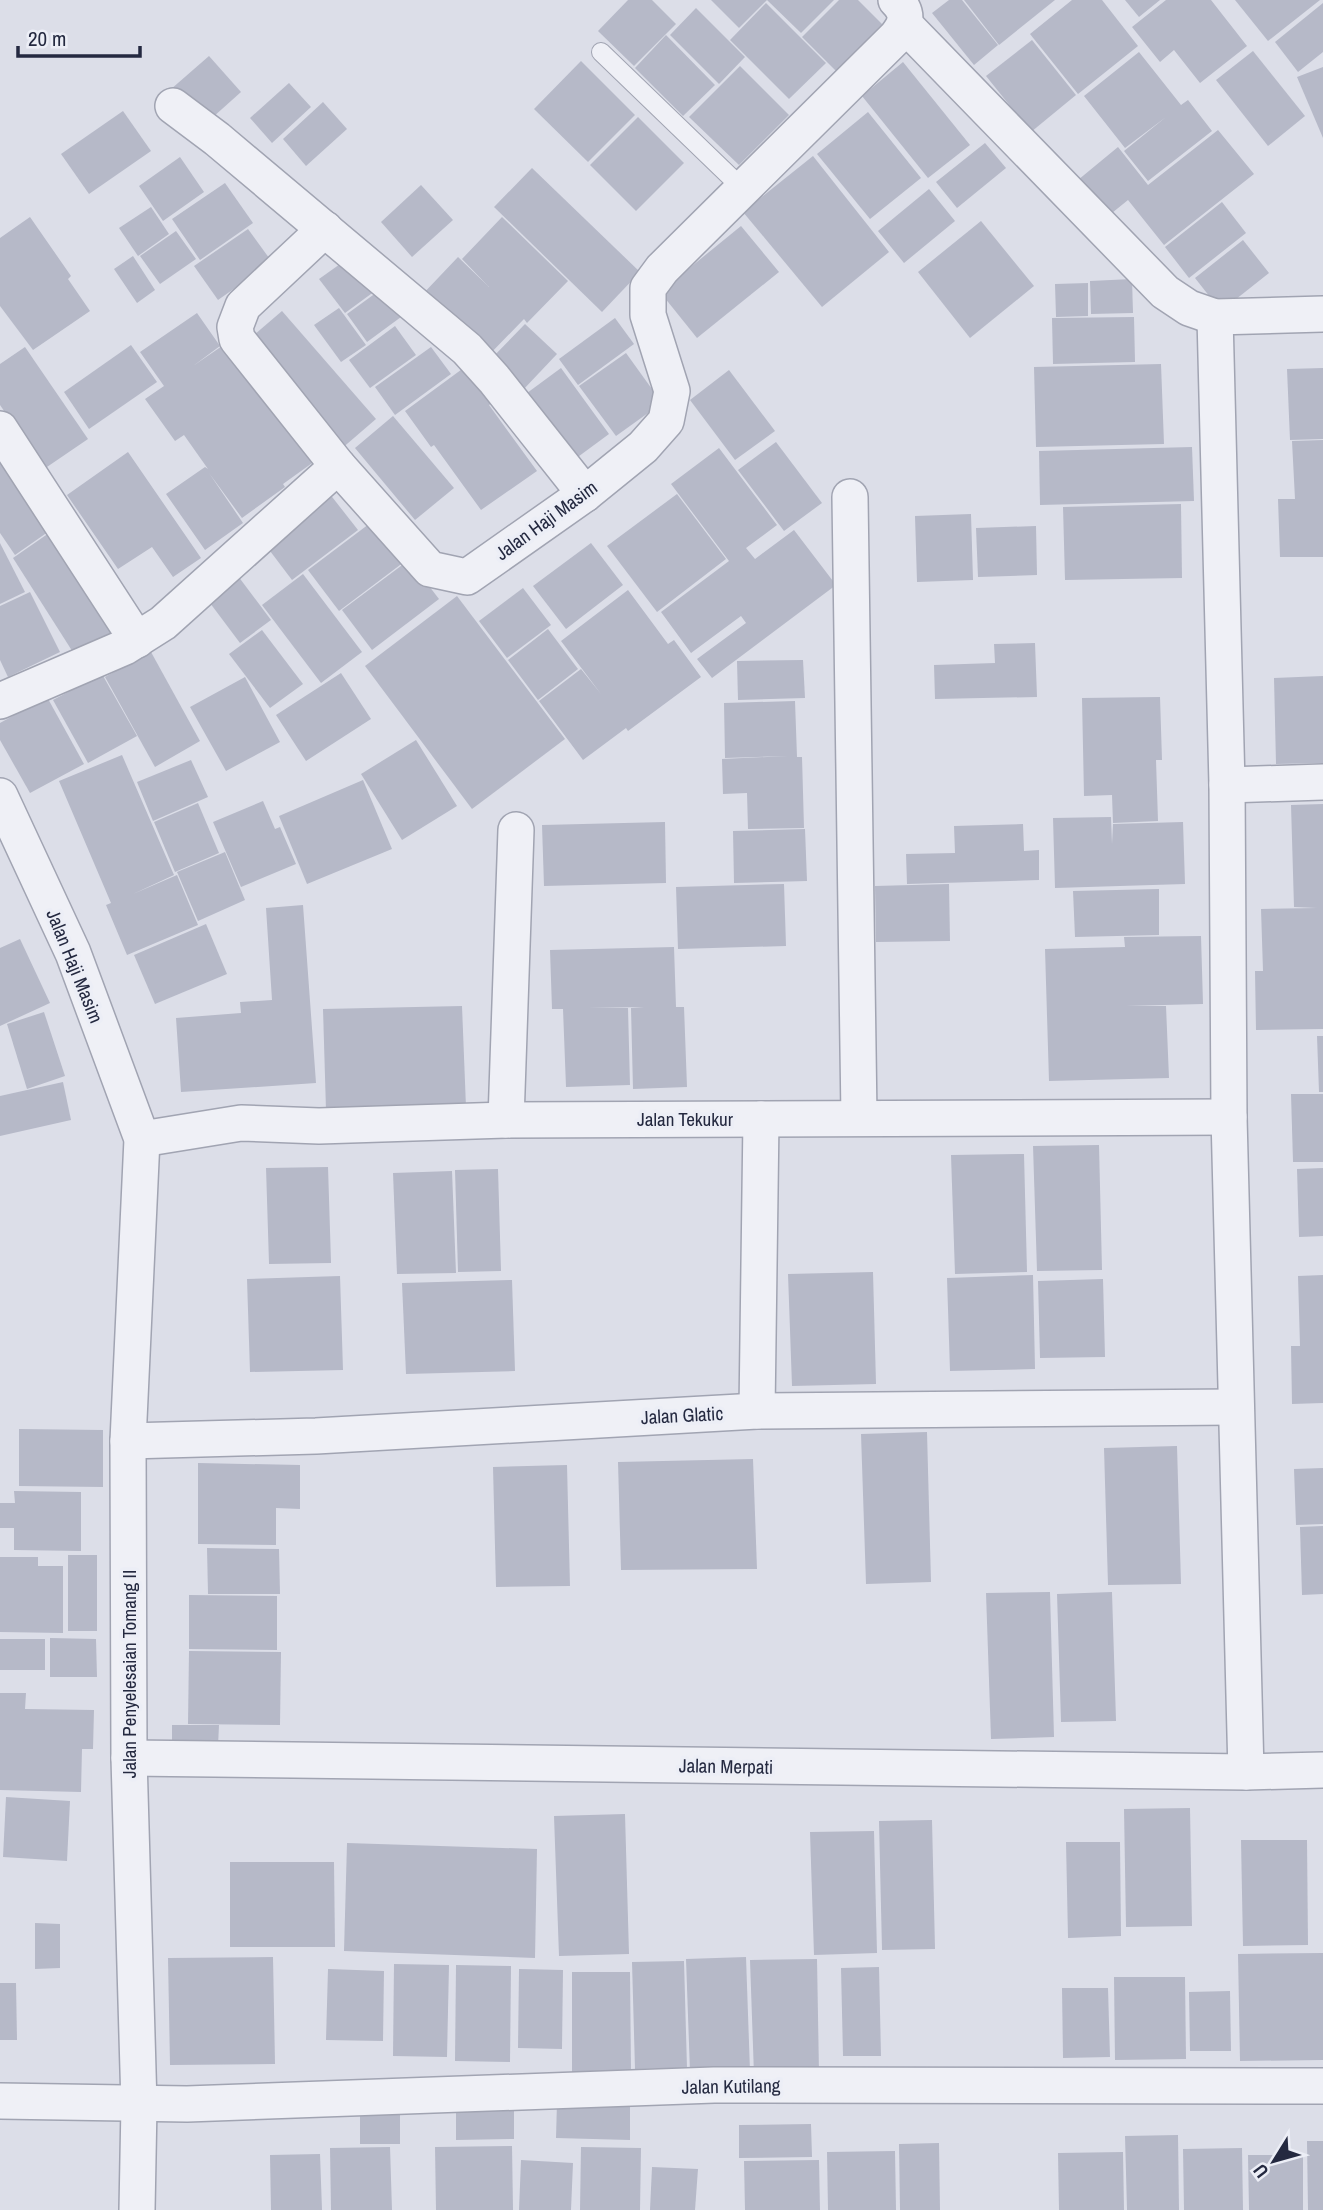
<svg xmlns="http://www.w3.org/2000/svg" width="1323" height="2210" viewBox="0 0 1323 2210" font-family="'Archivo Narrow',sans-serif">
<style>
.building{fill:#b6b9c8}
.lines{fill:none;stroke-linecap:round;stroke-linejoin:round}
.lane-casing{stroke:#a1a4b2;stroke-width:20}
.street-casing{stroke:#a1a4b2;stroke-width:38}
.lane{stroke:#eff0f6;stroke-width:18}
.street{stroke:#eff0f6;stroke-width:35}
.labels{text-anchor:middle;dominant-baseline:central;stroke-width:7;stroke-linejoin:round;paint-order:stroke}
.street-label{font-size:19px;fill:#242940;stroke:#eceef6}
</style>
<rect width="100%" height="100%" fill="#dcdee8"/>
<g class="building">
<polygon points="628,0 652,0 676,24 634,66 598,31"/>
<polygon points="711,0 767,0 739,28"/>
<polygon points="767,0 834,0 801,33"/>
<polygon points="839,0 858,0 883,25 837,72 802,37"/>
<polygon points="949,0 962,0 998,45 974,65 932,13"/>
<polygon points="964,0 1055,0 999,45"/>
<polygon points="1072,0 1102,0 1138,46 1078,94 1030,34"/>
<polygon points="1125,0 1160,0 1139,17"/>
<polygon points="1166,0 1211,0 1247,46 1200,83 1174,50 1160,62 1132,27"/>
<polygon points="1235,0 1320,0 1268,41"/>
<polygon points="766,3 826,63 789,99 730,40"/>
<polygon points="1323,3 1323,52 1298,72 1275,42"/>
<polygon points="696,8 745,57 719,84 670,35"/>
<polygon points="666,35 715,85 683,116 635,68"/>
<polygon points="1032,40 1076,95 1031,132 986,76"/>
<polygon points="1253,51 1305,116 1268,146 1216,80"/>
<polygon points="1139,52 1181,105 1188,100 1212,131 1148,181 1124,151 1166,117 1125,148 1084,96"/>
<polygon points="209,56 241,92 203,126 170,90"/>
<polygon points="581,61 635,115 588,162 534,109"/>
<polygon points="903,62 970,145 928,178 862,96"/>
<polygon points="740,66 789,115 739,165 689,117"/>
<polygon points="1323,67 1323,138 1297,77"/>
<polygon points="289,83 311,107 272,143 250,118"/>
<polygon points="323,102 347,129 306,166 283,139"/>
<polygon points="123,111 151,151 89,194 61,154"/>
<polygon points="868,112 921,178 870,219 817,154"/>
<polygon points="638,117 684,163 636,211 590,165"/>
<polygon points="1218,130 1254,174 1164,245 1128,200 1107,217 1078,180 1118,147 1148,185"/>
<polygon points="985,143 1006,168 957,208 936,182"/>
<polygon points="813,156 889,252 822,307 743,212"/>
<polygon points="180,157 204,192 163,221 139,186"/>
<polygon points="532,168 640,272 602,312 494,207"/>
<polygon points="225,183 253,223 200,260 172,219"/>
<polygon points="421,185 453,220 412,257 381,222"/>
<polygon points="929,189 955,221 904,263 878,231"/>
<polygon points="1222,202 1246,233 1189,278 1165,247"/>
<polygon points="151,207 169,234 138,256 119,228"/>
<polygon points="30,217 71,276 68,279 90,311 33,350 0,306 0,238"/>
<polygon points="502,217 568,281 527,323 524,319 486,358 420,297 458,257 489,287 462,259"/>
<polygon points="981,221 1034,286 970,338 918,272"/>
<polygon points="741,226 779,272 697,338 660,292"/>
<polygon points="248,229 272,262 218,300 194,266"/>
<polygon points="176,231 196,259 160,284 140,256"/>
<polygon points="1243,240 1269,273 1221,311 1195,278"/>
<polygon points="133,256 155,290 137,303 114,269"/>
<polygon points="350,257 375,291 345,313 319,279"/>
<polygon points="1132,279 1133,313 1091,314 1090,281"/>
<polygon points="1088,283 1088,316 1056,317 1055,284"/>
<polygon points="380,290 401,317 367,342 347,314"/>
<polygon points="339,308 366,345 341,362 314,325"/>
<polygon points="282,311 376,419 340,450 246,342"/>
<polygon points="197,313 220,346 193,366 225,344 315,461 283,484 285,487 242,518 209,473 243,523 205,550 166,494 205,467 208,469 184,435 175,441 145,399 164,386 140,352"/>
<polygon points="1134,317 1135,362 1053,364 1052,318"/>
<polygon points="615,318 634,344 578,385 559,359"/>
<polygon points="525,324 557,354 522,391 490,360"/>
<polygon points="395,326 416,355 370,388 349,360"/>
<polygon points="131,345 157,382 89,429 64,392"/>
<polygon points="25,347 88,439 44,469 0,405 0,364"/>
<polygon points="431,347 451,374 395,415 375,387"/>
<polygon points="626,353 662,403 616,436 579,386"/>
<polygon points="469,364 495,401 489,405 537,471 481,510 434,445 431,447 405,411"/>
<polygon points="1161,364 1164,444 1036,447 1034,367"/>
<polygon points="561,368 609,434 571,462 523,396"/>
<polygon points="1323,368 1323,439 1290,440 1287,369"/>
<polygon points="729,370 775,431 735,460 690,400"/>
<polygon points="393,416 454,488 415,520 355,448"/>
<polygon points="1323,440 1323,557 1280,557 1278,499 1295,499 1292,441"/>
<polygon points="776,442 822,503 784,531 738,470"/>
<polygon points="1192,447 1194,501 1040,505 1039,451"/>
<polygon points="719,448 777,525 746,548 755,559 794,530 836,585 712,678 697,659 746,623 741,616 691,653 661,612 729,561 671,484"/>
<polygon points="128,452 201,558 173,577 152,547 118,569 67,495"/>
<polygon points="0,454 55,527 15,555 0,533"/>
<polygon points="329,493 358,530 292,580 264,543"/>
<polygon points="677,494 726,559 657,612 607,546"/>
<polygon points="1181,504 1182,578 1065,580 1063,507"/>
<polygon points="971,514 973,580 917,582 915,516"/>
<polygon points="373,521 404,562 339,611 308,570"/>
<polygon points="1036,526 1037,575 978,577 976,528"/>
<polygon points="49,533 120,626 76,657 13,558"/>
<polygon points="0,543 25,592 0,604"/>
<polygon points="591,543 623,585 566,629 533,586"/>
<polygon points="409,560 439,599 372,650 342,610"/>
<polygon points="235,572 271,620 240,643 204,595"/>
<polygon points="303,574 362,652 321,683 262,605"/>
<polygon points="523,588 551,625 507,658 479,621"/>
<polygon points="628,590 668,644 674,640 701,677 628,731 626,728 583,760 539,701 581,669 601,694 561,641"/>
<polygon points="30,592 60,652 8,677 0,660 0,606"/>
<polygon points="457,596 565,739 472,809 365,666"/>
<polygon points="548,629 578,669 538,700 508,660"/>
<polygon points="262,630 303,684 270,708 229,654"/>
<polygon points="1035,643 1037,697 935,699 934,665 995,663 994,644"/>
<polygon points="151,652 200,741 155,767 105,677"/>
<polygon points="803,660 805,698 738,700 737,661"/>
<polygon points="341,673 371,719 306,761 276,715"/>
<polygon points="102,674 137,736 88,763 53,700"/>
<polygon points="1323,676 1323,763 1276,764 1274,678"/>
<polygon points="245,677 280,742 226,771 190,707"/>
<polygon points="47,697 84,764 30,793 0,740 0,723"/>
<polygon points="1160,697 1162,760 1156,760 1158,821 1113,823 1112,795 1084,796 1082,698"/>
<polygon points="795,701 797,757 802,757 804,828 748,829 747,793 723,794 722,759 789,756 725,758 724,703"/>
<polygon points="416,740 457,806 402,840 361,774"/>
<polygon points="122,755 174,875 133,894 177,875 198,925 127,955 106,905 111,903 59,781"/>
<polygon points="191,760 208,797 153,821 137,782"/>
<polygon points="363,780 392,849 307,884 279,816"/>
<polygon points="263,801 275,829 280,827 296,864 241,887 213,822"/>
<polygon points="198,803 219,853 175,872 154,822"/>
<polygon points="1323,804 1323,1029 1256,1030 1255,971 1263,971 1261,909 1317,908 1294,907 1291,805"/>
<polygon points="1111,817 1112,844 1113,824 1183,822 1185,884 1055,888 1053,818"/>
<polygon points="665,822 666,883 544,886 542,825"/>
<polygon points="1023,824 1024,851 1039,850 1039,880 907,884 906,854 955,853 954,826"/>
<polygon points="805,829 807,881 734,883 733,831"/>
<polygon points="225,852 245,900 198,921 177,872"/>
<polygon points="784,884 786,946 678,949 676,887"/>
<polygon points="949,884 950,941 876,942 875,886"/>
<polygon points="1159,889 1159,935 1075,937 1073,891"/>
<polygon points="303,905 316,1083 181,1092 176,1018 241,1013 240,1002 272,1000 266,908"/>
<polygon points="206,924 227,974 155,1004 134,955"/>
<polygon points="1201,936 1203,1004 1126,1006 1166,1006 1169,1078 1049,1081 1045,949 1125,947 1124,937"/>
<polygon points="20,939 50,1003 0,1026 0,948"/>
<polygon points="674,947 676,1007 684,1007 687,1087 633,1089 631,1008 644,1007 589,1008 628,1008 630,1085 566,1087 563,1009 552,1009 550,950"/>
<polygon points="462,1006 466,1107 326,1110 323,1009"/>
<polygon points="44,1012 65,1076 27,1089 7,1024"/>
<polygon points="1317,1036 1323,1036 1323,1092 1319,1092"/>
<polygon points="63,1082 71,1120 0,1136 0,1096"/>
<polygon points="1291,1094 1323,1094 1323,1162 1293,1162"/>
<polygon points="1099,1145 1102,1270 1037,1271 1033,1146"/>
<polygon points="1024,1154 1027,1272 955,1274 951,1155"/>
<polygon points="328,1167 331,1263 269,1264 266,1168"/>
<polygon points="1323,1168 1323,1236 1299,1237 1297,1169"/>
<polygon points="498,1169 501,1271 458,1272 455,1170"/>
<polygon points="452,1171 456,1273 397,1274 393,1173"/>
<polygon points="873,1272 876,1384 792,1386 788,1274"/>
<polygon points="1033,1275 1035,1369 950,1371 947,1278"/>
<polygon points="1323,1275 1323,1403 1292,1404 1291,1346 1300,1346 1298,1276"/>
<polygon points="340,1276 343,1370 250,1372 247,1279"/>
<polygon points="1103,1279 1105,1357 1040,1358 1038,1281"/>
<polygon points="512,1280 515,1371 406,1374 402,1283"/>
<polygon points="19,1429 103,1430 103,1487 19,1486"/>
<polygon points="927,1432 931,1582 866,1584 861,1434"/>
<polygon points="1177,1446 1181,1584 1108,1585 1104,1448"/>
<polygon points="753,1459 757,1569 621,1570 618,1462"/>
<polygon points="198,1463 300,1465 300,1509 276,1508 276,1545 198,1544"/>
<polygon points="567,1465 570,1586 496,1587 493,1467"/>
<polygon points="1323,1468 1323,1524 1296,1525 1294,1469"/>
<polygon points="14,1491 81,1492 81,1551 14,1550 14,1528 0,1528 0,1503 15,1503"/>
<polygon points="1323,1526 1323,1594 1302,1595 1300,1527"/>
<polygon points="207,1548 279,1549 280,1594 208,1594"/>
<rect x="68" y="1555" width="29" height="76"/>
<polygon points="0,1557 38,1557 38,1566 63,1566 63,1633 0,1632"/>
<polygon points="1050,1592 1054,1737 991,1739 986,1593"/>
<polygon points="1112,1592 1116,1721 1061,1722 1057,1594"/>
<polygon points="189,1595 277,1596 277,1650 189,1649"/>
<polygon points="50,1638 96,1639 97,1677 50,1677"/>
<rect x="0" y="1639" width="45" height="31"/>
<polygon points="189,1651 281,1652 280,1725 188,1724"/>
<polygon points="0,1693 26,1693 25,1709 94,1710 93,1749 82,1749 81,1792 0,1790"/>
<polygon points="172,1725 219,1725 218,1746 172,1746"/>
<polygon points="6,1797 70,1801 67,1861 3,1857"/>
<polygon points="1190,1808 1192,1926 1126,1927 1124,1809"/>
<polygon points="625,1814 629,1954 559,1956 554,1816"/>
<polygon points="932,1820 935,1949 882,1950 879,1821"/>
<polygon points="874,1831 877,1953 814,1955 810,1832"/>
<polygon points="1241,1840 1307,1840 1308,1945 1243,1946"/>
<polygon points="1066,1842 1120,1842 1121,1936 1068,1938"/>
<polygon points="347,1843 537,1849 535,1958 344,1951"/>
<polygon points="230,1862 334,1862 335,1947 230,1947"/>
<polygon points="35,1923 60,1924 60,1968 35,1969"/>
<polygon points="1323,1953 1323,2060 1240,2061 1238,1954"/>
<polygon points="273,1957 275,2064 170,2065 168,1958"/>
<polygon points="746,1957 750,2071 690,2072 686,1959"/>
<polygon points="817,1959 819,2073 754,2075 750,1960"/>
<polygon points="684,1961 687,2068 635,2069 632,1962"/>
<polygon points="394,1964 449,1965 447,2057 393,2056"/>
<polygon points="456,1965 511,1966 510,2062 455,2061"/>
<polygon points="879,1967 881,2056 843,2056 841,1968"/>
<polygon points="328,1969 384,1971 383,2041 326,2040"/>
<polygon points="519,1969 563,1970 562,2049 518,2048"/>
<polygon points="572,1972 630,1972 631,2073 572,2074"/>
<polygon points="1114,1977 1185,1977 1186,2059 1115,2060"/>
<polygon points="0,1983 16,1983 17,2040 0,2040"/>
<polygon points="1062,1988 1108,1988 1110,2057 1063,2058"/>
<polygon points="1230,1991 1231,2051 1190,2051 1189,1992"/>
<polygon points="514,2098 514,2139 456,2140 456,2099"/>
<polygon points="557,2102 630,2104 630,2140 556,2138"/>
<rect x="360" y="2111" width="40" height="33"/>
<polygon points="811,2124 812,2157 739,2158 739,2125"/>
<polygon points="1178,2135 1179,2210 1127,2210 1125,2136"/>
<polygon points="1307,2141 1323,2141 1323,2210 1308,2210"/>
<polygon points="939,2143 940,2210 900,2210 899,2144"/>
<polygon points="512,2146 513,2210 436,2210 435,2147"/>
<polygon points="390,2147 392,2210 331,2210 330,2148"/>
<polygon points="581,2147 641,2148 640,2210 580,2210"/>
<polygon points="1242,2148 1243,2210 1184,2210 1183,2149"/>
<polygon points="895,2151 896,2210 828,2210 827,2152"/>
<polygon points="1123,2152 1124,2210 1059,2210 1058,2153"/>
<polygon points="320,2154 322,2210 271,2210 270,2155"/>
<polygon points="1248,2155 1303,2155 1303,2210 1249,2210"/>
<polygon points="521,2160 573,2163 571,2210 519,2210"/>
<polygon points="819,2160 820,2210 745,2210 744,2161"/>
<polygon points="652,2167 698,2169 695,2210 650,2210"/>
</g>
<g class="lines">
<defs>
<polyline id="lane" points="601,52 743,189"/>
<g id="street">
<polyline points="905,25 1165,292 1189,308 1215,317 1323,314"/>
<polyline points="173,106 217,139 467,349 494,379 585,494"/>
<path d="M325,229L243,306L235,327L237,339L338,466L430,569L467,577L585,494L643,447L666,421L672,391L648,315V288L662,269L896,37C907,23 909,13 896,0"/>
<polyline points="1215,317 1227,785 1229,1117 1246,1772"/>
<polyline points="0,429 137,640"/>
<polyline points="850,497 859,1117"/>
<polyline points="0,701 125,647 163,623 338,466"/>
<polyline points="1227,785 1323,782"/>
<polyline points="0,796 73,953 142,1139 128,1441 129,1758 139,2105 137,2210"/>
<polyline points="506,1120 516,830"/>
<polyline points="142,1139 241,1123 319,1126 506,1120 1229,1117"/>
<polyline points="757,1411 761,1119"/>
<polyline points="128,1441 316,1436 757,1411 1236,1407"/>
<polyline points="129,1758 1246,1772 1323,1770"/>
<polyline points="0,2101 187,2104 714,2085 1323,2086"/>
</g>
</defs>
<use href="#lane" class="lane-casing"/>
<use href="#street" class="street-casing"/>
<use href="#lane" class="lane"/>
<use href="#street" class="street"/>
</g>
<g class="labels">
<g class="street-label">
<text transform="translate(546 520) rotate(-36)">Jalan Haji Masim</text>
<text transform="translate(75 966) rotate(68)">Jalan Haji Masim</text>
<text x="685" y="1119">Jalan Tekukur</text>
<text transform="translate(682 1415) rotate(-3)">Jalan Glatic</text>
<text transform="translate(129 1674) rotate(-90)">Jalan Penyelesaian Tomang II</text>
<text transform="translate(726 1766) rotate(1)">Jalan Merpati</text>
<text transform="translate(731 2086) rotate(-1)">Jalan Kutilang</text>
</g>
</g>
<g transform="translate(1274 2161) rotate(233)" stroke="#eceef6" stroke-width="5" paint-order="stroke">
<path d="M0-5L12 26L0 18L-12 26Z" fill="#242940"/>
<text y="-10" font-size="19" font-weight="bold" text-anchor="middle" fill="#242940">U</text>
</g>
<path d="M18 46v10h122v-10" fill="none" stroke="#242940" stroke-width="3.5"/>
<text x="28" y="46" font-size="21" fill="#242940" stroke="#eceef6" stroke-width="5" paint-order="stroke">20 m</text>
</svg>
